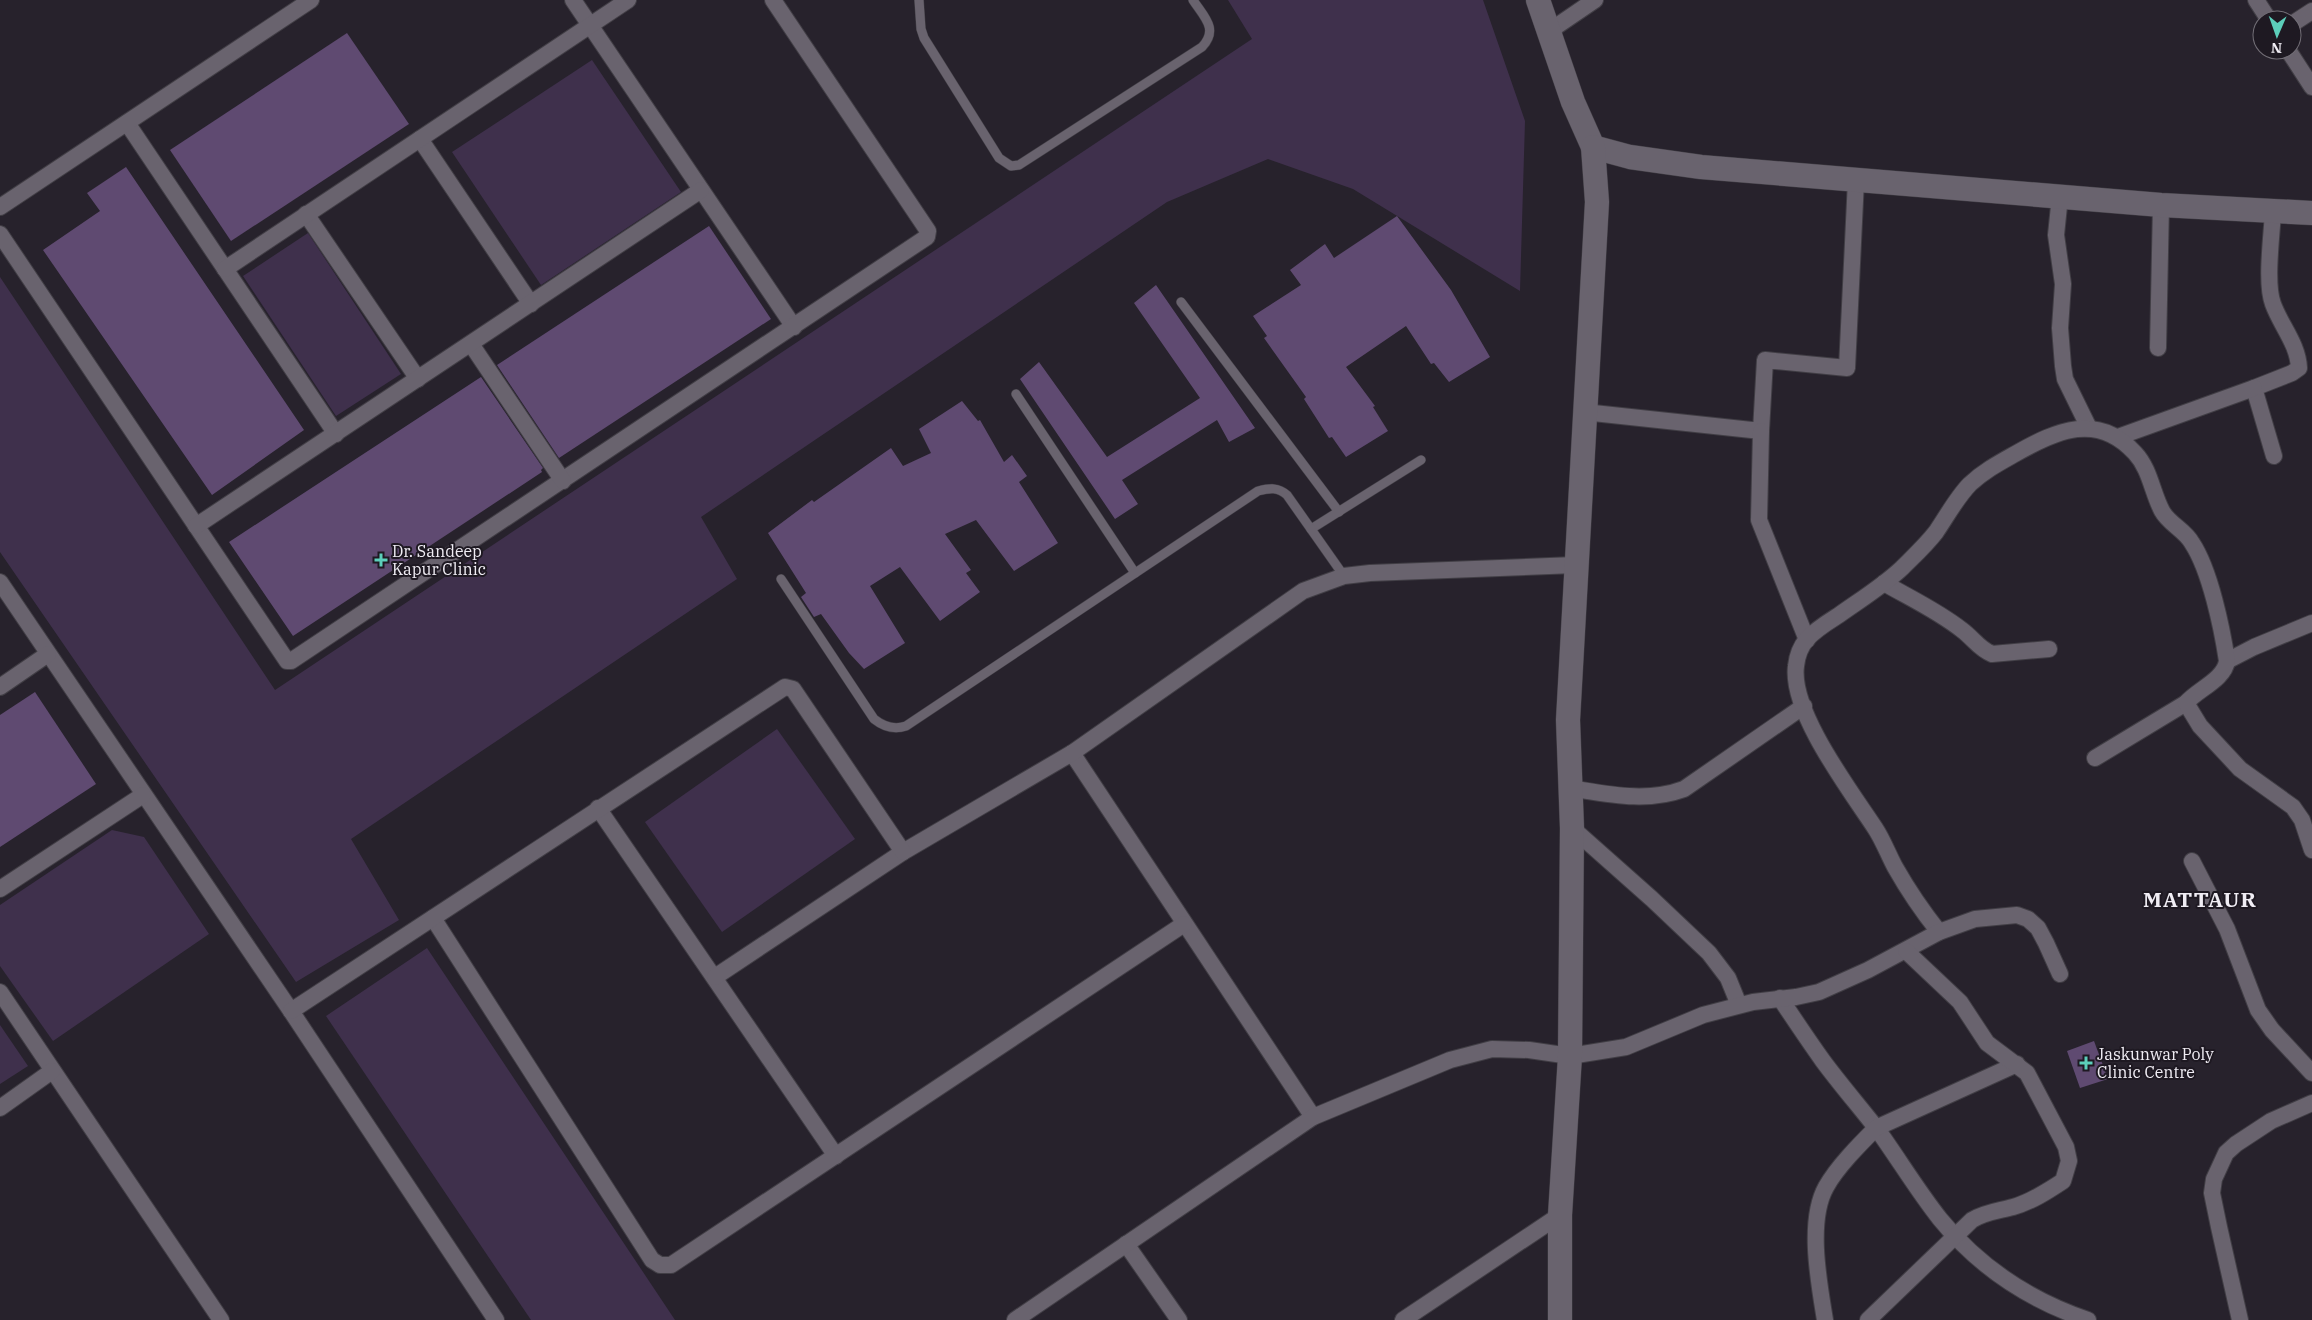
<svg xmlns="http://www.w3.org/2000/svg" width="2312" height="1320" viewBox="0 0 2312 1320" font-family="'IBM Plex Serif',serif">
<style>
.green{fill:#3f304c}
.building{fill:#5f4a71}
.lines{fill:none;stroke-linecap:round;stroke-linejoin:round}
.lane-casing{stroke:#413e45;stroke-width:10}
.street-casing{stroke:#413e45;stroke-width:18}
.secondary-casing{stroke:#413e45;stroke-width:25}
.lane{stroke:#69636e;stroke-width:9}
.street{stroke:#69636e;stroke-width:16}
.secondary{stroke:#69636e;stroke-width:24}
.poi-dot{fill:#5cceba;stroke:#1e1922;stroke-width:2}
.labels{text-anchor:middle;dominant-baseline:central;stroke-width:4;stroke-linejoin:round;paint-order:stroke}
.poi-label{font-size:16px;fill:#f0edf4;stroke:#1e1922;text-anchor:start}
.district-label{font-size:21px;font-weight:bold;letter-spacing:1px;fill:#f0edf4;stroke:#1e1922}
</style>
<rect width="100%" height="100%" fill="#27222c"/>
<g class="green">
<polygon points="1228,0 1483,0 1525,121 1520,291 1353,189 1268,159 1167,202 701,517 737,579 351,839 399,920 296,982 0,552 0,277 275,690 1252,39"/>
<polygon points="592,60 681,192 541,285 452,152"/>
<polygon points="308,233 401,374 336,416 243,276"/>
<polygon points="777,729 855,839 722,932 645,822"/>
<polygon points="112,830 144,837 209,934 53,1041 0,966 0,905"/>
<polygon points="427,948 675,1320 531,1320 326,1016"/>
<polygon points="0,1025 28,1066 0,1084"/>
</g>
<g class="building">
<polygon points="347,33 409,124 231,241 170,150"/>
<polygon points="126,167 304,430 212,495 43,250 100,211 87,193"/>
<polygon points="1397,216 1451,290 1490,357 1449,382 1434,363 1431,364 1406,326 1346,367 1375,406 1373,407 1388,431 1346,457 1332,437 1329,438 1304,399 1306,397 1264,338 1267,336 1253,316 1301,285 1290,270 1325,244 1334,258"/>
<polygon points="709,226 771,319 559,458 497,365"/>
<polygon points="1156,285 1255,428 1229,442 1217,420 1122,480 1138,504 1115,519 1020,379 1039,362 1107,457 1200,398 1134,303"/>
<polygon points="481,377 543,468 541,470 542,472 293,636 229,542"/>
<polygon points="962,401 978,421 980,420 1004,462 1012,455 1027,476 1019,482 1058,543 1014,571 976,520 945,534 971,570 966,573 980,592 940,621 900,567 870,586 905,643 864,669 849,653 821,614 814,617 801,597 806,593 768,533 812,500 814,502 891,448 903,466 931,453 919,429"/>
<polygon points="35,692 96,784 0,847 0,715"/>
<polygon points="2094,1041 2108,1079 2080,1088 2067,1051"/>
</g>
<g class="lines">
<defs>
<g id="lane">
<path d="M919,0L921,29L924,38L999,158L1011,166L1019,165L1202,47C1219,29 1204,17 1193,0"/>
<polyline points="1181,302 1339,512"/>
<polyline points="1016,394 1135,573"/>
<polyline points="1311,529 1421,460"/>
<path d="M781,579L874,719C884,727 894,730 906,726L1258,491C1270,488 1278,487 1287,495L1344,576"/>
</g>
<g id="street">
<polyline points="573,0 794,327"/>
<polyline points="2256,0 2269,20"/>
<polyline points="2292,24 2312,11"/>
<polyline points="1548,32 1595,0"/>
<polyline points="2288,50 2312,87"/>
<polyline points="127,123 336,434"/>
<polyline points="420,139 531,304"/>
<polyline points="2060,196 2056,235 2063,284 2060,328 2063,366 2065,379 2089,428"/>
<polyline points="0,207 311,0"/>
<path d="M2273,211C2272,235 2265,283 2273,304C2281,326 2298,344 2299,368L2292,373L2254,388L2274,456"/>
<polyline points="306,214 418,379"/>
<polyline points="0,234 287,661 291,661 927,237 928,231 773,0"/>
<polyline points="225,269 628,0"/>
<polyline points="471,344 563,481"/>
<polyline points="2158,348 2161,205"/>
<polyline points="1584,412 1761,431 1765,360 1847,368 1856,180"/>
<polyline points="1761,431 1759,520 1807,640"/>
<polyline points="2118,437 2254,388"/>
<polyline points="196,526 701,190"/>
<polyline points="0,582 291,1011 496,1320"/>
<path d="M1884,583C1910,598 1938,611 1962,630C1973,638 1979,649 1992,654L2049,649"/>
<polyline points="2227,661 2254,647 2312,623"/>
<polyline points="0,687 48,654"/>
<polyline points="1072,753 1313,1117"/>
<polyline points="2095,758 2186,703"/>
<path d="M1569,788C1608,794 1646,803 1684,789L1804,706"/>
<polyline points="598,808 836,1156"/>
<polyline points="1572,828 1652,899 1709,953 1728,978 1739,1005"/>
<polyline points="2192,861 2227,929 2258,1010 2272,1030 2312,1073"/>
<polyline points="0,889 143,795"/>
<polyline points="433,918 652,1260 660,1265 671,1265 1184,924"/>
<path d="M1939,932C1923,912 1908,890 1895,867C1888,854 1883,840 1875,828C1850,790 1790,711 1796,666C1797,656 1801,646 1807,639C1816,629 1828,622 1839,615C1860,600 1883,586 1902,568C1913,557 1926,545 1936,532C1947,516 1957,497 1970,484C1984,471 1999,463 2015,454C2057,430 2098,412 2135,453C2150,469 2152,492 2162,511C2169,524 2185,530 2192,543C2210,570 2222,628 2227,661C2224,680 2198,689 2186,703L2200,726L2240,769L2293,807L2302,820L2312,850"/>
<polyline points="715,977 903,852 1072,753 1303,591 1344,576 1370,573 1575,565"/>
<polyline points="0,992 221,1320"/>
<path d="M1780,998C1794,1019 1808,1040 1823,1061C1840,1084 1859,1106 1877,1129C1898,1158 1917,1190 1940,1219C1979,1267 2029,1300 2088,1320"/>
<polyline points="291,1011 785,687 793,689 903,852"/>
<polyline points="0,1108 52,1071"/>
<polyline points="1126,1244 1179,1320"/>
<polyline points="1015,1320 1313,1117 1450,1060 1492,1049 1529,1050 1570,1056 1626,1047 1703,1015 1753,1002 1796,997 1819,992 1868,970 1939,932 1975,919 2017,915 2028,919 2038,928 2046,943 2060,974"/>
<polyline points="1403,1320 1560,1215"/>
<path d="M1825,1320C1819,1283 1807,1221 1826,1187C1837,1167 1860,1144 1876,1128L2017,1064"/>
<path d="M1868,1320L1972,1220C1985,1212 1998,1211 2013,1207C2031,1202 2048,1191 2063,1181L2069,1161L2066,1147L2027,1073L1987,1043L1960,1002L1906,951"/>
<polyline points="2240,1320 2219,1227 2212,1193 2214,1179 2226,1153 2236,1144 2271,1121 2312,1103"/>
</g>
<g id="secondary">
<polyline points="1538,0 1573,102 1593,147 1630,157 1701,167 2161,205 2312,213"/>
<polyline points="1560,1320 1560,1215 1570,1056 1572,828 1568,720 1597,202 1593,147"/>
</g>
</defs>
<use href="#lane" class="lane-casing"/>
<use href="#street" class="street-casing"/>
<use href="#secondary" class="secondary-casing"/>
<use href="#lane" class="lane"/>
<use href="#street" class="street"/>
<use href="#secondary" class="secondary"/>
</g>
<g class="poi-dot">
<path d="M378.5 552.5h5v5h5v5h-5v5h-5v-5h-5v-5h5z"/>
<path d="M2083.5 1055.5h5v5h5v5h-5v5h-5v-5h-5v-5h5z"/>
</g>
<g class="labels">
<g class="poi-label">
<text x="392" y="551">Dr. Sandeep<tspan x="392" dy="18">Kapur Clinic</tspan></text>
<text x="2097" y="1054">Jaskunwar Poly<tspan x="2097" dy="18">Clinic Centre</tspan></text>
</g>
<g class="district-label">
<text x="2200" y="899">MATTAUR</text>
</g>
</g>
<g transform="translate(2277 35) rotate(182)"><circle r="24" fill="#1e1922" stroke="#726e76"/>
<path d="M0-4L9 19L0 12L-9 19Z" fill="#5cceba"/>
<text y="-8" font-size="14" font-weight="bold" text-anchor="middle" fill="#f0edf4">N</text>
</g>
</svg>
